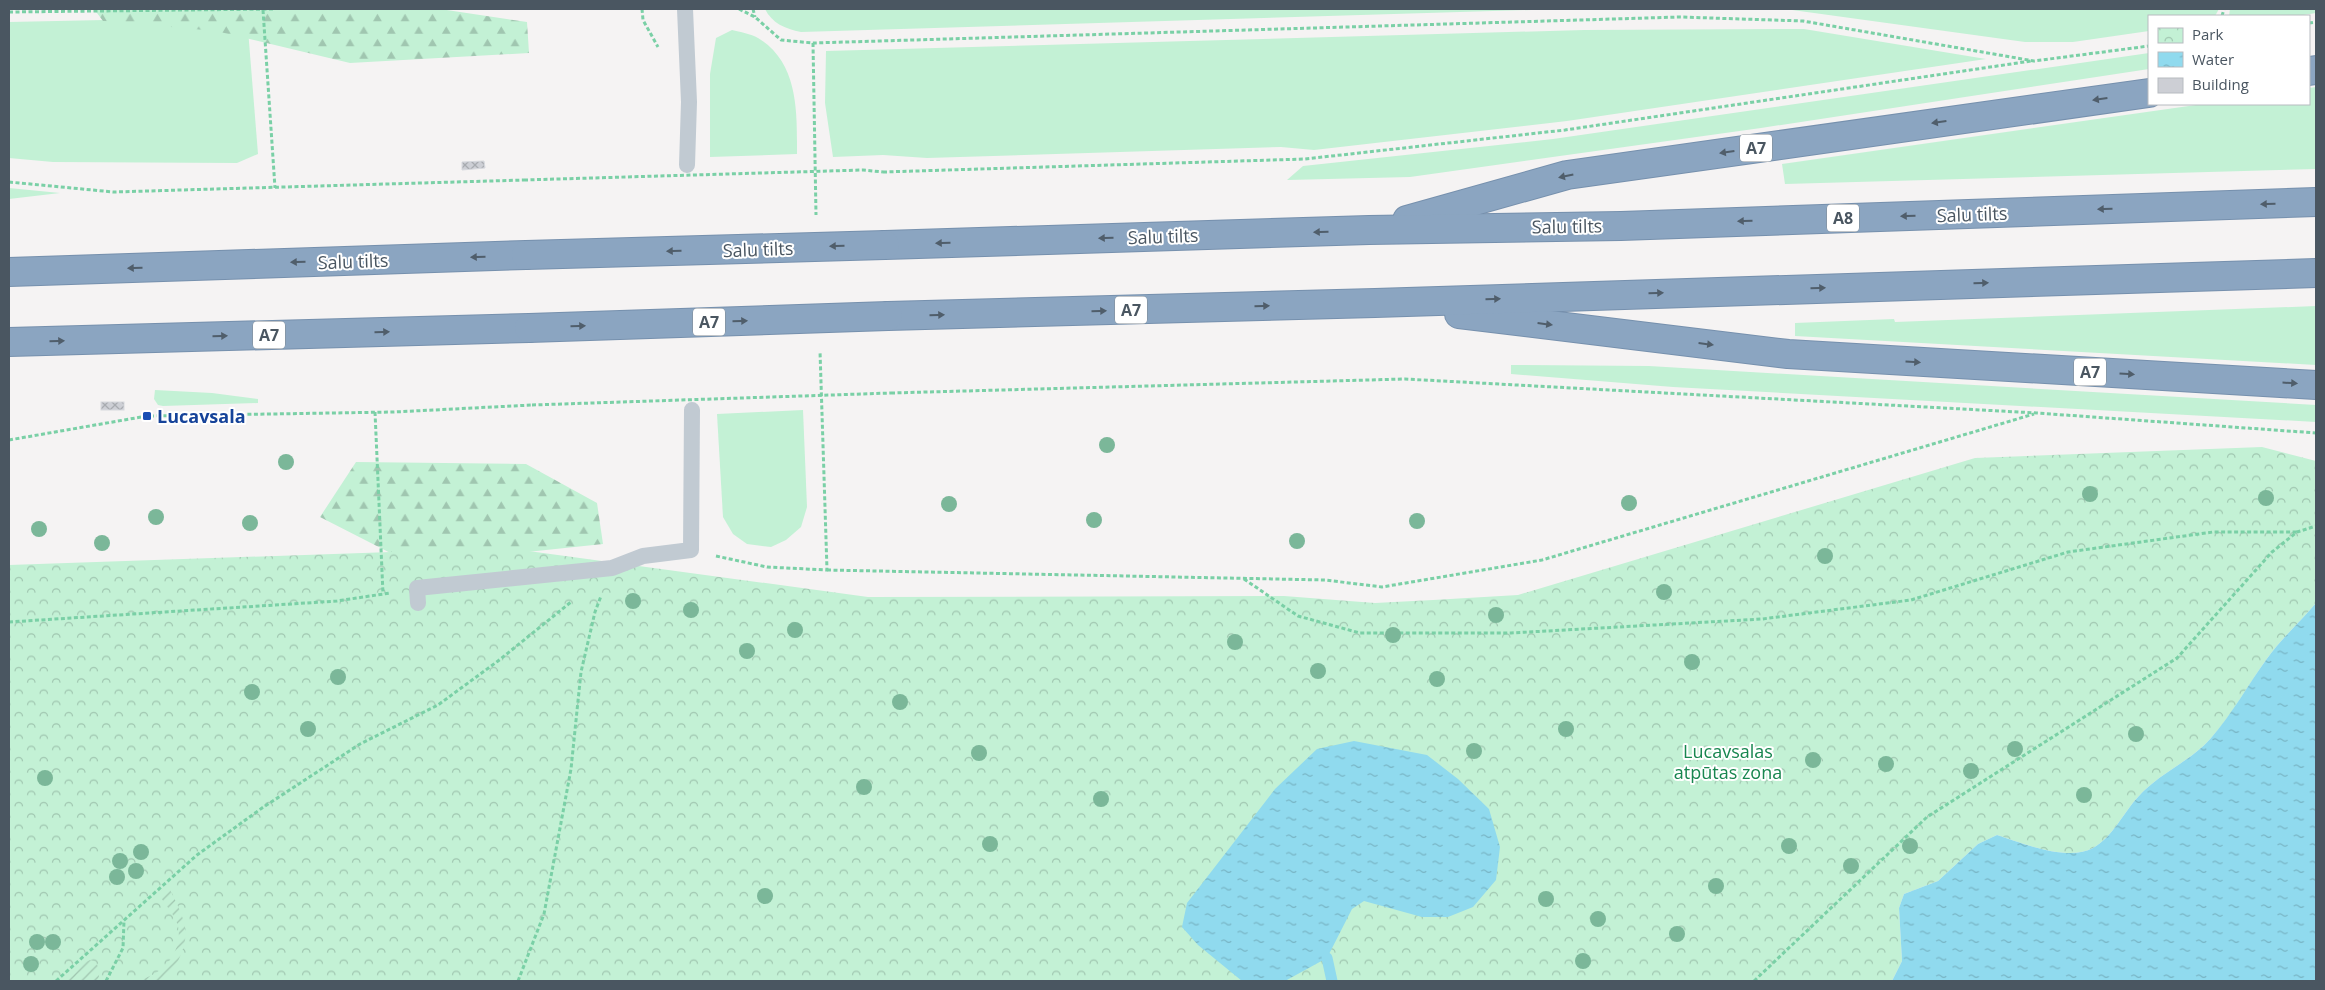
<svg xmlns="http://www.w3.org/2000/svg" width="2325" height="990" viewBox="0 0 2325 990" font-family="'Open Sans',sans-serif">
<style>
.grass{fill:#c3f1d5}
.forest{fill:url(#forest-firs)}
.park{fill:url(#park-crowns)}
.garden{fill:url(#garden-furrows)}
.water{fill:url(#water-ripples)}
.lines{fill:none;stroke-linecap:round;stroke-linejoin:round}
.stream{stroke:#90daee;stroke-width:11}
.building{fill:url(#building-cross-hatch);stroke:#d7d9de}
.highway-casing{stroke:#7690ad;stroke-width:30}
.path{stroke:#7ad0a6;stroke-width:3;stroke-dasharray:4 2.5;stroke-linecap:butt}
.lane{stroke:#c1cad2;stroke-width:16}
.highway{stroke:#8ba5c1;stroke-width:28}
.highway-bridge-casing{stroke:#7690ad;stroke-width:30;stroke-linecap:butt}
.path-bridge{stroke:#7ad0a6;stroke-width:3;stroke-dasharray:4 2.5;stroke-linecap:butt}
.highway-bridge{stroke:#8ba5c1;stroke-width:28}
.tree{fill:#7bb799}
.oneway{fill:#505e6b}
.transit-dot{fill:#1a4fb4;stroke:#fff;stroke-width:2}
.labels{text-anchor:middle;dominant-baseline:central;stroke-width:4;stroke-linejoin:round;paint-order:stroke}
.shield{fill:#fff;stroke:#808990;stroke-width:1}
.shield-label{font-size:16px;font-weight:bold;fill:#4a5661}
.street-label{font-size:18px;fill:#4a5661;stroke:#fff}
.transit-label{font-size:18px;font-weight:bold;fill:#164399;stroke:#fff;text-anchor:start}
.park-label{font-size:18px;fill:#17864f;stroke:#fff}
</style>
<defs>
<pattern id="forest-firs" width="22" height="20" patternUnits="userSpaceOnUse" patternTransform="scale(1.25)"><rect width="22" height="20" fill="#c3f1d5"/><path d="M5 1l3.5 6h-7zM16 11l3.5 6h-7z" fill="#a0c6b0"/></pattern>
<pattern id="park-crowns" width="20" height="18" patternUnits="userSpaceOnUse" patternTransform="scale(1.25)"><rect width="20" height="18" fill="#c3f1d5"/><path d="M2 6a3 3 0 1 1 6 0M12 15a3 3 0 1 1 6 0" fill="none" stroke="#a0c6b0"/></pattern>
<pattern id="garden-furrows" width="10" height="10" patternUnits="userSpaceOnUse" patternTransform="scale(1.25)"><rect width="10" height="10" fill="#c3f1d5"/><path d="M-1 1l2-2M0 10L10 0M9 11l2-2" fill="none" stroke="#a0c6b0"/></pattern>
<pattern id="water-ripples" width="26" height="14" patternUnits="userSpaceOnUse" patternTransform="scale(1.25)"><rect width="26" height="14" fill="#90daee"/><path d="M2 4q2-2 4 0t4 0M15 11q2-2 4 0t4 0" fill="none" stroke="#78b4c4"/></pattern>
<pattern id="building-cross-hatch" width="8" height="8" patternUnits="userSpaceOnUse" patternTransform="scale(1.25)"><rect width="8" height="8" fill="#cdcfd5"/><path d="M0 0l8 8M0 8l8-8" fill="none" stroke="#a8abb0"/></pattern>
</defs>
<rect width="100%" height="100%" fill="#f5f3f3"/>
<g class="grass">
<path d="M765,9H1562L801,32C785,29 772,23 765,9Z"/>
<polygon points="1785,9 2219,9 2215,16 2149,16 2149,31 2073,42 2025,42"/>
<polygon points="2230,9 2316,9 2316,13 2297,16 2229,16"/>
<polygon points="247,17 258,154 237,163 53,162 9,158 9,22"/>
<polygon points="1804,29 1986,59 1567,121 1314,150 1281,147 927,158 883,155 833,157 825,103 826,51 1584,30"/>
<path d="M732,30C740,32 751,34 758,38C799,63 797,113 797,154L710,157V74L716,38Z"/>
<polygon points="2149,53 2149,69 1761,128 1410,177 1287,180 1303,166 1553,139"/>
<polygon points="2316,87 2316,169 1785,184 1782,164 2203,104 2309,104 2309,88"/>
<polygon points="9,188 60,193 9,199"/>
<polygon points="2316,306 2316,365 1795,336 1795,323 1894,319 1895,322"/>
<polygon points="1511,365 1649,366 2316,405 2316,422 1673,387 1511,374"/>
<polygon points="155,390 212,393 258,399 258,403 163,406 158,405 154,399"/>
<polygon points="803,410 807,507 801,527 786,540 771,547 747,544 733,534 723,517 717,414"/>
</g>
<g class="forest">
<polygon points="94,9 440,9 527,22 529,53 350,63 216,31 103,21"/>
<polygon points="356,462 526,464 597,503 603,544 412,564 320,517"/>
</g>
<path class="park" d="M2262,447L2316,461V603C2300,622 2280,640 2266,660C2248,685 2232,715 2211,738C2190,762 2159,773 2138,797C2123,813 2113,837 2093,848C2068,862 2022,843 1997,835L1978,844L1938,881L1904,894L1899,908L1902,961L1892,981H9V565L507,548L868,597L1284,596L1375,603L1433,600L1518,595L1975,458Z"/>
<g class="garden">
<path d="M168,886C191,930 192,939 167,981H119C127,980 135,981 142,979C165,973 183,950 178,926C175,915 166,906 160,896L162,890Z"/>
<polygon points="90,960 94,961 100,969 98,981 64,981 79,965"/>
</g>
<g class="water">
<path d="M2316,603V981H1892L1902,961L1899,908L1904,894L1938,881L1978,844L1997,835C2022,843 2068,862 2093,848C2113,837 2123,813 2138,797C2159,773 2190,762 2211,738C2232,714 2248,685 2266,660C2280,640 2300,622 2316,603Z"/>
<polygon points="1354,741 1427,755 1458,779 1489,809 1500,847 1496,880 1473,907 1448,917 1422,917 1364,901 1352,909 1327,958 1285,981 1242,981 1198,945 1182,927 1187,903 1275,789 1317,749"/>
</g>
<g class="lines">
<polyline class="stream" points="1327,958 1332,981"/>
</g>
<g class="building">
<polygon points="484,161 485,168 462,170 462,162"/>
<rect x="101" y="402" width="23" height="8"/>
</g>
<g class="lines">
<defs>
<g id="highway">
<polyline points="2309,71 2316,70"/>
<polyline points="1407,220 1567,175 2149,93"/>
<polyline points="885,245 1369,230 1621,226 2316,202"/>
<polyline points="9,272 526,255"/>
<polyline points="1459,314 1788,354 2316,385"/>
<polyline points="888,316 1375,303 2316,273"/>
<polyline points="9,342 529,328"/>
</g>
</defs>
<use href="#highway" class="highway-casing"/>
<g class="path">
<polyline points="642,9 643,20 658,47"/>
<polyline points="739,9 755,17 781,40 813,43 1680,17 1803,21 2034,61 2149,46"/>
<polyline points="753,9 755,17"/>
<polyline points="263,10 275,188"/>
<polyline points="9,12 274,9"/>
<polyline points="2222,16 2224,9"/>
<polyline points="2309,23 2316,22"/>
<polyline points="813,43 816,215"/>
<polyline points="883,172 1305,159 1565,130 2031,61"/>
<polyline points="9,182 113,192 524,180"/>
<polyline points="891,393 1405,379 2037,413 2316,433"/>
<polyline points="375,412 383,594"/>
<polyline points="9,440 147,416 394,412 532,405"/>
<polyline points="716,556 767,567 827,570 820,351"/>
<polyline points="827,570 1325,580 1382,587 1542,560 2034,414"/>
<polyline points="1244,579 1298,616 1360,633 1511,633 1762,619 1911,600 2068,552 2213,532 2297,532"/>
<polyline points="9,622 337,601 390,593"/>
<polyline points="56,981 197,855 262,808 360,744 438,705 498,661 571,602"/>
<polyline points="106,981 123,948 124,921"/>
<polyline points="518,981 544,914 571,769 581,672 595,612 601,596"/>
<polyline points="1754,981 1927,817 2177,658 2272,552 2297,532 2316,526"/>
</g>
<g class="lane">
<polyline points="685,9 689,102 687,165"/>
<polyline points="418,603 417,588 612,568 643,556 691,550 692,410"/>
</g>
<use href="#highway" class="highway"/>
<defs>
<g id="highway-bridge">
<polyline points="526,255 885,245"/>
<polyline points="529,328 888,316"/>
</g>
</defs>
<use href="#highway-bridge" class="highway-bridge-casing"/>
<g class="path-bridge">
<polyline points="524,180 863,170 883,172"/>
<polyline points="532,405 891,393"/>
</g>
<use href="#highway-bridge" class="highway-bridge"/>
</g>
<g class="tree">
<circle cx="1107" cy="445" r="8"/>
<circle cx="286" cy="462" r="8"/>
<circle cx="2090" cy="494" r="8"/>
<circle cx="2266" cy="498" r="8"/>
<circle cx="1629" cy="503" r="8"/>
<circle cx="949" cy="504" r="8"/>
<circle cx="156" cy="517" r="8"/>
<circle cx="1094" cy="520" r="8"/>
<circle cx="1417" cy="521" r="8"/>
<circle cx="250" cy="523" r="8"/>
<circle cx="39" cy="529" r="8"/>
<circle cx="1297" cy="541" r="8"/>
<circle cx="102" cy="543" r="8"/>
<circle cx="1825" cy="556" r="8"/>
<circle cx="1664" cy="592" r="8"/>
<circle cx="633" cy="601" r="8"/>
<circle cx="691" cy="610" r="8"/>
<circle cx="1496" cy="615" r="8"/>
<circle cx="795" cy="630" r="8"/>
<circle cx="1393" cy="635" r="8"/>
<circle cx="1235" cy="642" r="8"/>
<circle cx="747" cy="651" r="8"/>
<circle cx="1692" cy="662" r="8"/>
<circle cx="1318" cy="671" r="8"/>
<circle cx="338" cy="677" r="8"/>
<circle cx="1437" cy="679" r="8"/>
<circle cx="252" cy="692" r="8"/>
<circle cx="900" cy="702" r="8"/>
<circle cx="308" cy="729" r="8"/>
<circle cx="1566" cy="729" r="8"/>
<circle cx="2136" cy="734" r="8"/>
<circle cx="2015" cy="749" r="8"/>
<circle cx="1474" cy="751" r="8"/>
<circle cx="979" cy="753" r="8"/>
<circle cx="1813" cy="760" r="8"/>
<circle cx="1886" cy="764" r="8"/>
<circle cx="1971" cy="771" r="8"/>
<circle cx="45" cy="778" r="8"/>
<circle cx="864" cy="787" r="8"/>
<circle cx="2084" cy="795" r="8"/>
<circle cx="1101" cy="799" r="8"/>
<circle cx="990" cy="844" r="8"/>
<circle cx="1789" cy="846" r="8"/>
<circle cx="1910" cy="846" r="8"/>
<circle cx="141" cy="852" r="8"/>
<circle cx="120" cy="861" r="8"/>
<circle cx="1851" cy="866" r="8"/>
<circle cx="136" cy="871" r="8"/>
<circle cx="117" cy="877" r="8"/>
<circle cx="1716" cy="886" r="8"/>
<circle cx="765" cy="896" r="8"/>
<circle cx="1546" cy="899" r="8"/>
<circle cx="1598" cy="919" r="8"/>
<circle cx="1677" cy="934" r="8"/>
<circle cx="37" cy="942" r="8"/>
<circle cx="53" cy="942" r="8"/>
<circle cx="1583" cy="961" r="8"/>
<circle cx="31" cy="964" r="8"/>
</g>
<defs><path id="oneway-solid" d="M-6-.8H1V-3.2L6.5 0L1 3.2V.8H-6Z" transform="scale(1.25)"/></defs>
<g class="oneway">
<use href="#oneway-solid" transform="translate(2100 99) rotate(172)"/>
<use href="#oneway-solid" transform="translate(1939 122) rotate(172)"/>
<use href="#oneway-solid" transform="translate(1727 152) rotate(172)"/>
<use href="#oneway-solid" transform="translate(1566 176) rotate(168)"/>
<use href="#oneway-solid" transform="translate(2268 204) rotate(178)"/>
<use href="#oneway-solid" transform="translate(2105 209) rotate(178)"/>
<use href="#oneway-solid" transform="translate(1908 216) rotate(178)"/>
<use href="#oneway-solid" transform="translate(1745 221) rotate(178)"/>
<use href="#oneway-solid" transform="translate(1321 232) rotate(178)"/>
<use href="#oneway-solid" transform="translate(1106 238) rotate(178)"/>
<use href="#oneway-solid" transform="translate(943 243) rotate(178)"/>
<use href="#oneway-solid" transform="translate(837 246) rotate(178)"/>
<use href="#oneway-solid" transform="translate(674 251) rotate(178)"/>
<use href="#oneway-solid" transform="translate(478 257) rotate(178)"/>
<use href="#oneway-solid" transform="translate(298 262) rotate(178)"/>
<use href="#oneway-solid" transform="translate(135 268) rotate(178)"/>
<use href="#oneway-solid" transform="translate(1981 283) rotate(-2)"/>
<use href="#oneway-solid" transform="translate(1818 288) rotate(-2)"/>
<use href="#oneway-solid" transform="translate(1656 293) rotate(-2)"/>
<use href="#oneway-solid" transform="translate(1493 299) rotate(-2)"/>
<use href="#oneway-solid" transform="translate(1262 306) rotate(-2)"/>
<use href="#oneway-solid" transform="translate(1099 311) rotate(-2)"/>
<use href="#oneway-solid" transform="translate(937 315) rotate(-2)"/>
<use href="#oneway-solid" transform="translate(740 321) rotate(-2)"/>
<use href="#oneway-solid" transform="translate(1545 324) rotate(7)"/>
<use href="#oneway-solid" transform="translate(578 326) rotate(-2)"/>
<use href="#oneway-solid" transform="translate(382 332) rotate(-2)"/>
<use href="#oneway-solid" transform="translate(220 336) rotate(-2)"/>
<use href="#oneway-solid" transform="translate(57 341) rotate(-2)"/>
<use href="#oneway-solid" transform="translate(1706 344) rotate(7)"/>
<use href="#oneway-solid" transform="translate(1913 362) rotate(3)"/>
<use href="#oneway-solid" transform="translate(2127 374) rotate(3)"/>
<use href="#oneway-solid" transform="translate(2290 383) rotate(3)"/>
</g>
<rect class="transit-dot" x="142" y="411" width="10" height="10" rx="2.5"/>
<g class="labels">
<g class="shield">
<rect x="1740" y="134.5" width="32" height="27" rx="4"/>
<rect x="1827" y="204.5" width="32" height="27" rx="4"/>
<rect x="1115" y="296.5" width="32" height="27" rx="4"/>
<rect x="693" y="308.5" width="32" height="27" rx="4"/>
<rect x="253" y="321.5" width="32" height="27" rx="4"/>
<rect x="2074" y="358.5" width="32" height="27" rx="4"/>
</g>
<g class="shield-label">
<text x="1756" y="148">A7</text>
<text x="1843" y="218">A8</text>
<text x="1131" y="310">A7</text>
<text x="709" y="322">A7</text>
<text x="269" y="335">A7</text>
<text x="2090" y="372">A7</text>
</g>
<g class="street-label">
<text transform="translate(1972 214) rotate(-2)">Salu tilts</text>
<text transform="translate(1567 226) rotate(-1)">Salu tilts</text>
<text transform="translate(1163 236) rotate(-2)">Salu tilts</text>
<text transform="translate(758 249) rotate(-2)">Salu tilts</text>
<text transform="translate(353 261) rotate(-2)">Salu tilts</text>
</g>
<g class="transit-label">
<text x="157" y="416">Lucavsala</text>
</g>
<g class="park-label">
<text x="1728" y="751">Lucavsalas<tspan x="1728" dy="21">atpūtas zona</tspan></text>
</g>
</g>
<rect width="2325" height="990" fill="none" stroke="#4a5661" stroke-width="20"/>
<rect x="2148" y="15" width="162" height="90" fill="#ffffff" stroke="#b7bbc0"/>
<rect x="2158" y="28" width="25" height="15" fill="url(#park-crowns)" stroke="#b7bbc0"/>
<text x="2192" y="40" font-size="15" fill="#4a5661">Park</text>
<rect x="2158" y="52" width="25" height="15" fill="url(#water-ripples)" stroke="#b7bbc0"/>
<text x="2192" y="65" font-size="15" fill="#4a5661">Water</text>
<rect x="2158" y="78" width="25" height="15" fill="#cdcfd5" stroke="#b7bbc0"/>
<text x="2192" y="90" font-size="15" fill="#4a5661">Building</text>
</svg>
